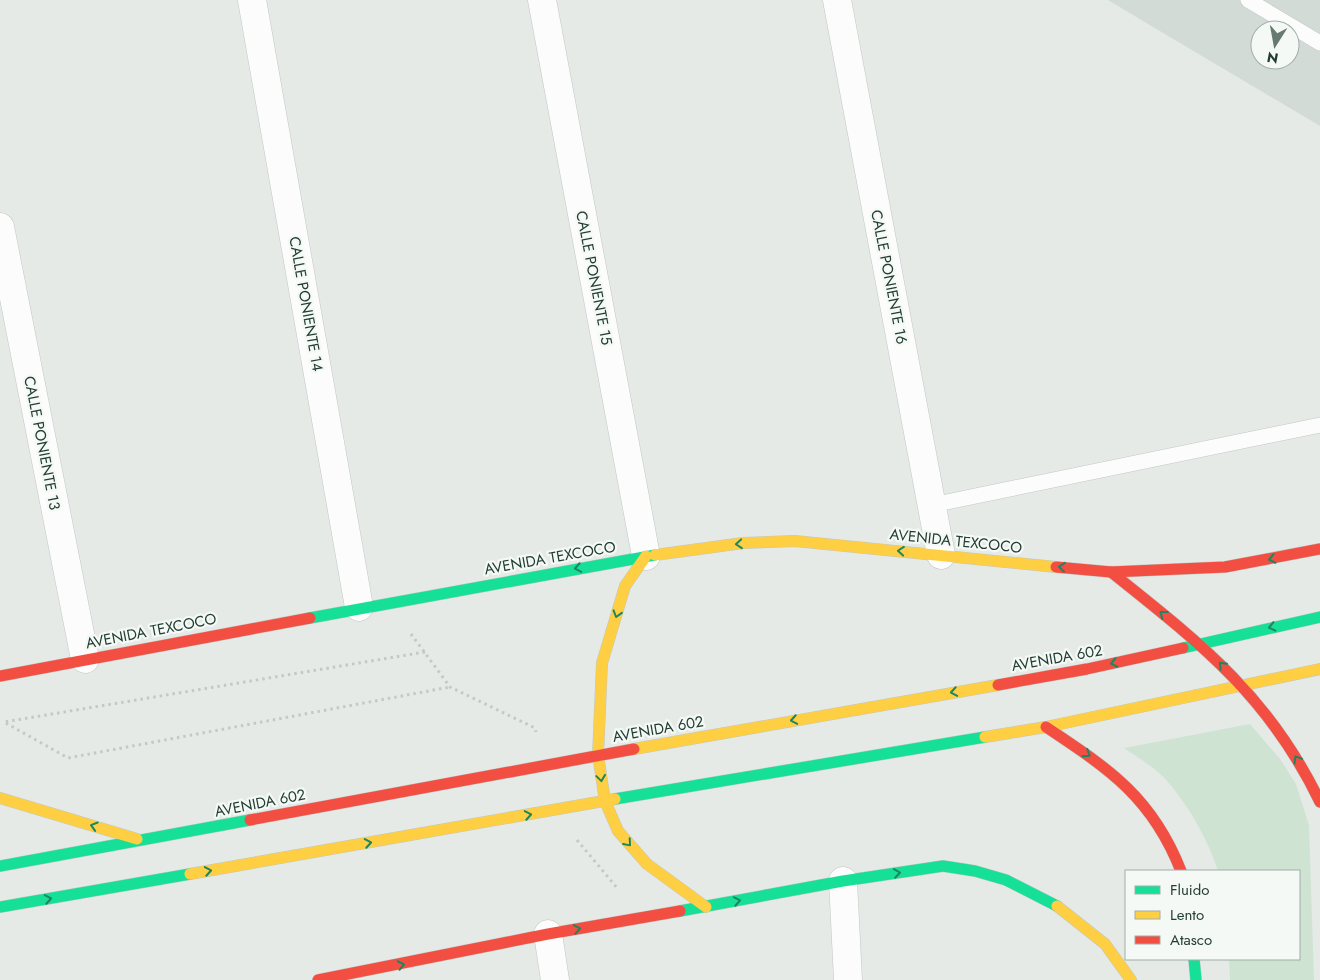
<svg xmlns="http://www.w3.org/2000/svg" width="1320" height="980" viewBox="0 0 1320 980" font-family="Jost,sans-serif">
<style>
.built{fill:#d3dbd7;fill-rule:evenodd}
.green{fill:#cfe3d3}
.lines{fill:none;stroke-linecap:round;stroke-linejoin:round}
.lane-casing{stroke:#c2c7c4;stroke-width:16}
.street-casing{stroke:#c2c7c4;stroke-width:29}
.fast-casing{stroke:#c1c8c4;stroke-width:12}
.slow-casing{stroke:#c1c8c4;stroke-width:12}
.jam-casing{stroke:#c1c8c4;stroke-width:12}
.path{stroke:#c2cac5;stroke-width:3;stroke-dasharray:2.5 4;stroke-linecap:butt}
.lane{stroke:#fbfcfb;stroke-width:15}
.street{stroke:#fbfcfb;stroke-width:28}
.fast{stroke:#16e098;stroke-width:11}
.slow{stroke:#ffcf43;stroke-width:11}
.jam{stroke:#f24e42;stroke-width:11}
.oneway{stroke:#1d8660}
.labels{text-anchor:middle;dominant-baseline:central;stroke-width:4.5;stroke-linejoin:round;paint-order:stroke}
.street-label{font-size:15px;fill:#233d33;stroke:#f4f9f6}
</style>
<rect width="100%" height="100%" fill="#e5eae7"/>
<path class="built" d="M1108,0H1320V126L1153,27ZM1260,30H1290V60H1260Z"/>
<path class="green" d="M1250,724L1280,759L1296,784L1309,825L1314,980H1230L1229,959H1299V871H1218C1208,840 1189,806 1167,781C1156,768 1138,758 1124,748Z"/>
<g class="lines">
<defs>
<g id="lane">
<polyline points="1248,0 1320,43"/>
<polyline points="932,505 1320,425"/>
</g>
<g id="street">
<polyline points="252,0 359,607"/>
<polyline points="542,0 646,556"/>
<polyline points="837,0 941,555"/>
<polyline points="0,227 85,659"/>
<polyline points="843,881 848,980"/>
<polyline points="548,934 555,980"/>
</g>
<g id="fast">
<polyline points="310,618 655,555"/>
<polyline points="1183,648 1320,617"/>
<polyline points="615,799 985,737"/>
<polyline points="0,866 250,820"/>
<polyline points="0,907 190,874"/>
<polyline points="680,911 843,881 943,866 975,871 1006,880 1057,906"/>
<polyline points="1194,959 1196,980"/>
</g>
<g id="slow">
<polyline points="655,555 743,543 795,541 1056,567"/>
<polyline points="646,556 625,586 602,663 598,755 605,801 618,831 647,864 706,907"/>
<polyline points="985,737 1046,727 1320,669"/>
<polyline points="634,749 998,685"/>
<polyline points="0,798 137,839"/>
<polyline points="190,874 615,799"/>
<polyline points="1057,906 1105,944 1131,980"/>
</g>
<g id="jam">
<polyline points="1056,567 1111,572 1225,567 1320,549"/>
<path d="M1111,572C1200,643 1269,696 1320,802"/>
<polyline points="0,676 310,618"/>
<polyline points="998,685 1087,669 1183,648"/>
<path d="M1046,727C1109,769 1152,797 1181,871"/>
<polyline points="250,820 634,749"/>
<polyline points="318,980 548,934 680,911"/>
</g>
</defs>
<use href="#lane" class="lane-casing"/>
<use href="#street" class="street-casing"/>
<use href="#fast" class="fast-casing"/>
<use href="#slow" class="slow-casing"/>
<use href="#jam" class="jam-casing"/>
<g class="path">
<polyline points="411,634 450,687 535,728 536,732"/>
<polyline points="425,652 4,722 68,758 450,687"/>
<polyline points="577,840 618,889"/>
</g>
<use href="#lane" class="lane"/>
<use href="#street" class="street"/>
<use href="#fast" class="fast"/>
<use href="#slow" class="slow"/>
<use href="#jam" class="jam"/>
</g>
<defs><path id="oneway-chevron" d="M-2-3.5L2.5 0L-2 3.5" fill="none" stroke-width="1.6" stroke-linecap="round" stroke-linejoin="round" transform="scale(1.25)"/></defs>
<g class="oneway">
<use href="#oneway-chevron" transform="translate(739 544) rotate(175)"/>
<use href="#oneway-chevron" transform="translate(901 551) rotate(-175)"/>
<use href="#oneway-chevron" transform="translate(1272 559) rotate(168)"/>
<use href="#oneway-chevron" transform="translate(1062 567) rotate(-174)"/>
<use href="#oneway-chevron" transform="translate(578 568) rotate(170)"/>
<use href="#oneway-chevron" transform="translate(617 614) rotate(107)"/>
<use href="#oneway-chevron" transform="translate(1163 614) rotate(-142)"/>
<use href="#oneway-chevron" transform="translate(1272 627) rotate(167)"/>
<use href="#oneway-chevron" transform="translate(1114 663) rotate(168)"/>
<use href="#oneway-chevron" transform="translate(1222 665) rotate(-134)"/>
<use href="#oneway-chevron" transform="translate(954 692) rotate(170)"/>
<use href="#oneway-chevron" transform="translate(794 720) rotate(170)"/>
<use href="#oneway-chevron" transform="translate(1087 754) rotate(33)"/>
<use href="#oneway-chevron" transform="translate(1297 759) rotate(-121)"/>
<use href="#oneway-chevron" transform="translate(601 778) rotate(82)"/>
<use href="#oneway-chevron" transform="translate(528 815) rotate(-10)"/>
<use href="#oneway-chevron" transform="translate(94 826) rotate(-163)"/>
<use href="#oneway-chevron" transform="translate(368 843) rotate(-10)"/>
<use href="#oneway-chevron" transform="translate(628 843) rotate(49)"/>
<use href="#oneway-chevron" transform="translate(208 871) rotate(-10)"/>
<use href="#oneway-chevron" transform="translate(897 873) rotate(-8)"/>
<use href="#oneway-chevron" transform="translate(48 899) rotate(-10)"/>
<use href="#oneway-chevron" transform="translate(737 901) rotate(-11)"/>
<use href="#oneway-chevron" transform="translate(577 929) rotate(-10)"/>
<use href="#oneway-chevron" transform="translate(401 965) rotate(-12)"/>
</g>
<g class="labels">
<g class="street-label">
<text transform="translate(889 277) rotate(79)">CALLE PONIENTE 16</text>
<text transform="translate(594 278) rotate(79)">CALLE PONIENTE 15</text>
<text transform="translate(306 304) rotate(80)">CALLE PONIENTE 14</text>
<text transform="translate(42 443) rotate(79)">CALLE PONIENTE 13</text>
<text transform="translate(956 541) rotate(6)">AVENIDA TEXCOCO</text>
<text transform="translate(550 558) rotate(-10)">AVENIDA TEXCOCO</text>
<text transform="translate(151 631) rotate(-11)">AVENIDA TEXCOCO</text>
<text transform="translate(1057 658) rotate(-10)">AVENIDA 602</text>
<text transform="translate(658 729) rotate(-10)">AVENIDA 602</text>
<text transform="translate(260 803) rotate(-11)">AVENIDA 602</text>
</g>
</g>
<rect x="1125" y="870" width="175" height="90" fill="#f4f9f6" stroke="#a0aea8"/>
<rect x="1135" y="886" width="25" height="8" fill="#16e098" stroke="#a0aea8"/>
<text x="1170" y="895" font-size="15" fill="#233d33">Fluido</text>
<rect x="1135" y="911" width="25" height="8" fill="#ffcf43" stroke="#a0aea8"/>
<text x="1170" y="920" font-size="15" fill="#233d33">Lento</text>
<rect x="1135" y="936" width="25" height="8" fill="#f24e42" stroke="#a0aea8"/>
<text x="1170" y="945" font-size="15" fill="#233d33">Atasco</text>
<g transform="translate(1275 45) rotate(191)"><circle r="24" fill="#f4f9f6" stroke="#a0aea8"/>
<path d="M0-4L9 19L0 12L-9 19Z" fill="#677a72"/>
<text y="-8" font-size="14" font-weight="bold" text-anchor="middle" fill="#233d33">N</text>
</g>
</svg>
